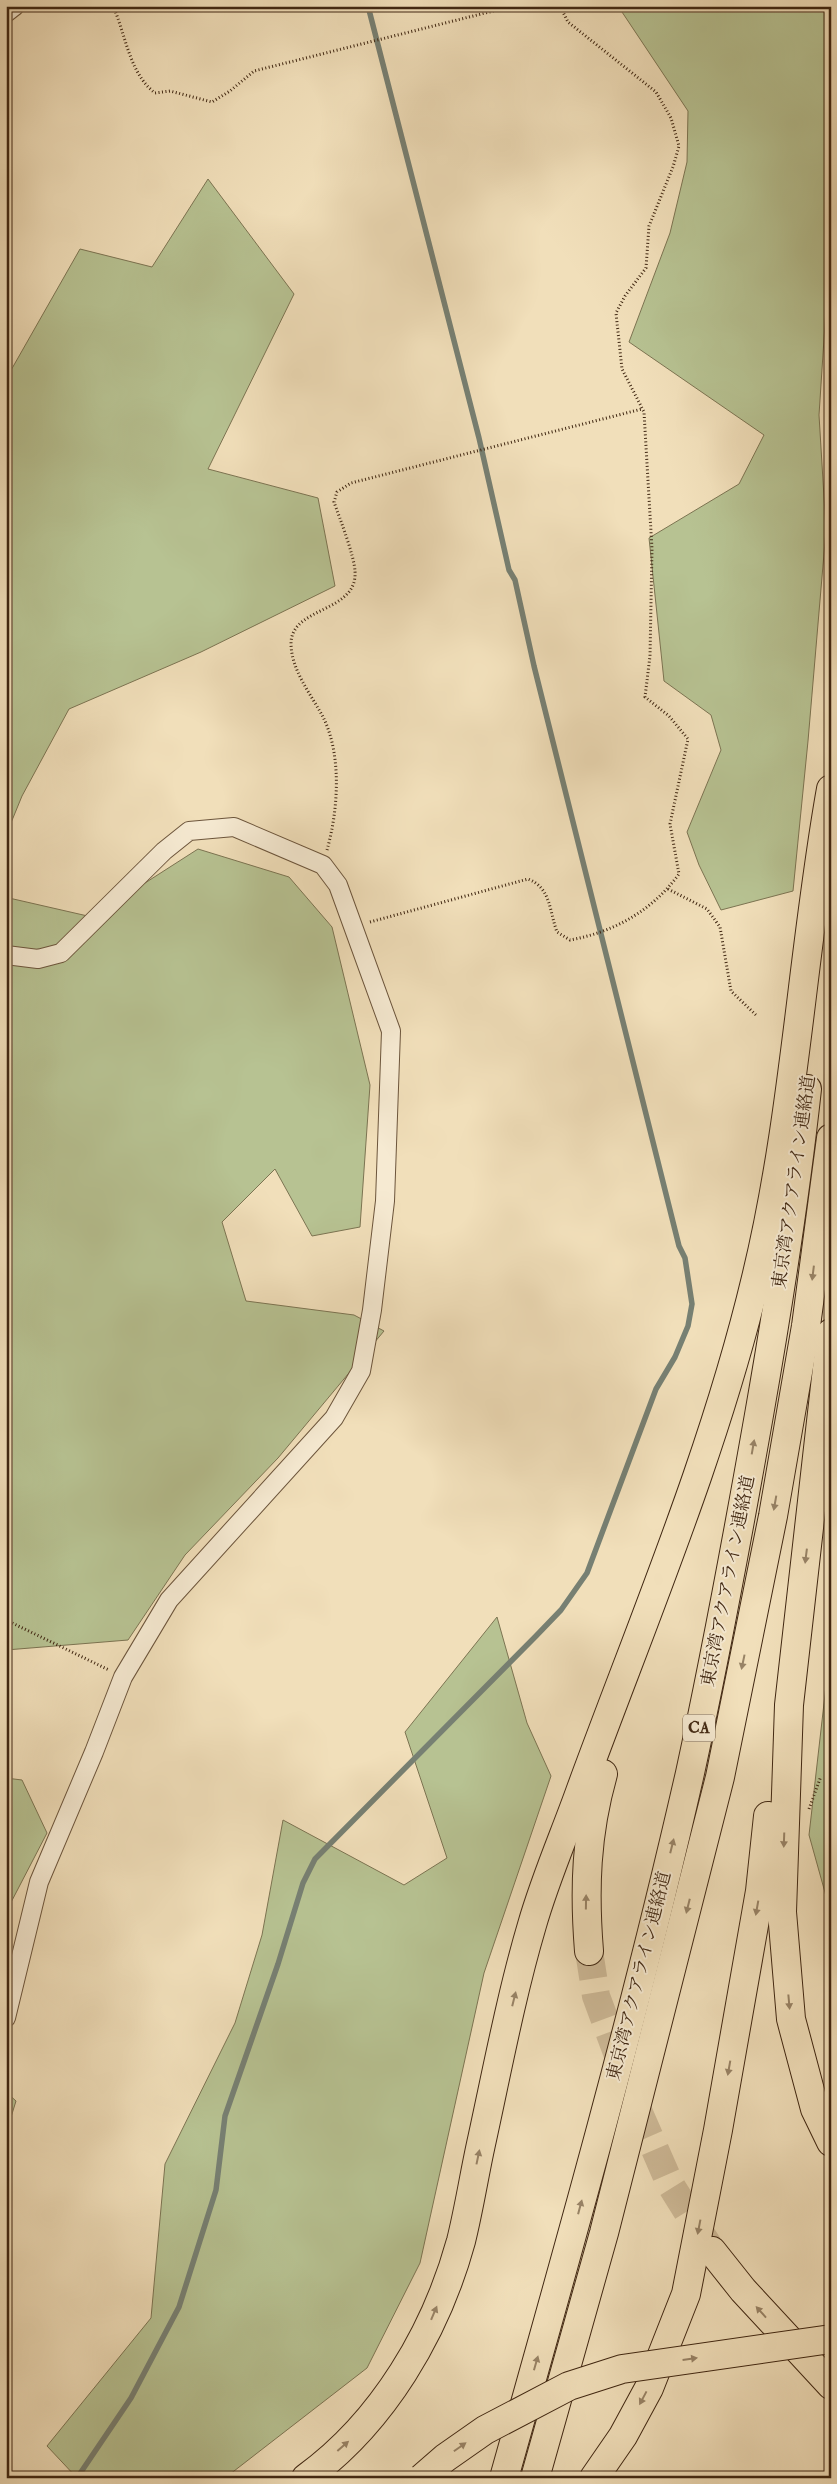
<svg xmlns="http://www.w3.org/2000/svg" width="837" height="2484" viewBox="0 0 837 2484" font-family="'IM FELL Double Pica','Noto Serif JP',serif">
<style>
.green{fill:#b7c292;stroke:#7c7452}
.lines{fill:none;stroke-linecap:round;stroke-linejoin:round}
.stream{stroke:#778073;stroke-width:5.5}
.highway-tunnel{stroke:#ceba98;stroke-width:28;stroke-dasharray:28 14;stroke-linecap:butt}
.street-casing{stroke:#6c553c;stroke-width:20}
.highway-casing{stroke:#402712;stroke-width:30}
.path{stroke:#402712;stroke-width:3;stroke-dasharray:1 2.5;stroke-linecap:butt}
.street{stroke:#f6ead2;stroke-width:18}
.highway{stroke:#f1dfba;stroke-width:28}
.highway-bridge-casing{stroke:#402712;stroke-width:30;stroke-linecap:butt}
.highway-bridge{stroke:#f1dfba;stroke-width:28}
.oneway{fill:#988366}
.labels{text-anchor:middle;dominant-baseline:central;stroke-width:4;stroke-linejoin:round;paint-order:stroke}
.shield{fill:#f6ead2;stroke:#77624c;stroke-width:1}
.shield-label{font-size:16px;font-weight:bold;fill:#402712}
.street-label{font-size:18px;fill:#402712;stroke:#f6ead2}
</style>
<rect width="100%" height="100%" fill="#f1dfba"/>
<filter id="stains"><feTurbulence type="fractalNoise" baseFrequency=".004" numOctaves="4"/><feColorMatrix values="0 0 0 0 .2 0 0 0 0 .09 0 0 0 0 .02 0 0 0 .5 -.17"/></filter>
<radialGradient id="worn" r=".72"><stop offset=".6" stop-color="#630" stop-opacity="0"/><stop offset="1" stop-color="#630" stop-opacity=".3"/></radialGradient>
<g class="green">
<polygon points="618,6 825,6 831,232 819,415 826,530 808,741 793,891 721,910 699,865 687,832 721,750 711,715 664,681 649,538 739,484 764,435 629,342 670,233 687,162 688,111"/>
<polygon points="208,179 294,294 208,469 318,498 335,586 201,652 69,709 22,796 6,835 6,379 80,249 152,267"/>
<polygon points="198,849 289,877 332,927 370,1085 360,1227 312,1236 275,1169 222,1222 246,1301 354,1315 384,1331 278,1458 185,1555 128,1640 6,1650 6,893 9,898 92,917"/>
<polygon points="497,1617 527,1723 551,1776 484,1973 420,2263 367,2368 225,2478 77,2478 47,2446 151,2318 165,2164 235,2023 262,1935 283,1820 404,1885 447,1858 405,1732"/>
<polygon points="831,1642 831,1914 809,1835"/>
<polygon points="6,1778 22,1780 47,1833 6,1912"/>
<polygon points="6,2092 16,2101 6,2133"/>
</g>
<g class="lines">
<polyline class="stream" points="77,2478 131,2398 179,2307 216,2190 225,2116 278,1964 303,1883 315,1859 536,1636 561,1610 587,1573 656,1389 675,1357 688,1326 692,1304 685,1258 679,1246 534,666 515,580 509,570 479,438 368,6"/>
<polyline class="highway-tunnel" points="589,1951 596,1996 640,2115 670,2184 708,2245"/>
<defs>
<g id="street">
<polyline points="6,13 15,6"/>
<polyline points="6,955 38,959 61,953 164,851 189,831 234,827 323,865 338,885 391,1031 385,1201 372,1310 361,1371 334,1418 169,1600 123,1677 94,1752 39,1882 6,2018"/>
</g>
<g id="highway">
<polyline points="831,1333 789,1705 782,1912 791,2019 815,2109 831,2142"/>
<path d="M589,1951C584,1889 586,1834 603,1774"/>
<polyline points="712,2251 743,2290 831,2385"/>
<path d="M306,2478C383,2422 436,2332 461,2241C469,2209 474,2176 481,2144C497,2071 511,1996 532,1925C545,1879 565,1834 581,1789C643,1620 714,1454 756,1278C795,1118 802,951 831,789"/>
<path d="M504,2478C570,2244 636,2010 690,1773C716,1654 738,1534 759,1415C778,1307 795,1198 807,1089"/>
<polyline points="535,2478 604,2233 720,1777 773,1516 806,1326 831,1138"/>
<polyline points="594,2478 623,2436 649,2388 686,2294 718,2130 760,1891 768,1816"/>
</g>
</defs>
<use href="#street" class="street-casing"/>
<use href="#highway" class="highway-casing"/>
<g class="path">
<path d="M113,6C126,35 129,73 155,93L170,91L212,102L230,91L254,71L513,6"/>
<path d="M327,850C338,811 342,757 324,719C312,695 291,671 291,643C292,606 358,613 355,571C354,555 340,519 334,502L337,492L351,483L642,409"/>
<polyline points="668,889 707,909 720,927 731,991 757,1016"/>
<path d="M370,922L528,879C551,888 549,910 557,932L570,940C614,932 652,911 679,874L670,824L688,739L669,716L645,697L650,656L652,549L644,412L622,369L616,313L625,296L646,268L649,226L673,167L679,146L671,118L656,92L568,22L560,6"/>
<polyline points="6,1620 109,1670"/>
<polyline points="809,1809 821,1776"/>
</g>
<use href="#street" class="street"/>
<use href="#highway" class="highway"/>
<defs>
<polyline id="highway-bridge" points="422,2478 445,2458 485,2430 569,2386 622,2369 831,2339"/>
</defs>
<use href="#highway-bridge" class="highway-bridge-casing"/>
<use href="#highway-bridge" class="highway-bridge"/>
</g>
<defs><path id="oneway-solid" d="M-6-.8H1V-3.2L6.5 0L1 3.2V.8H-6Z" transform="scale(1.25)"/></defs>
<g class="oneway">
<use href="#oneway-solid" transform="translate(813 1273) rotate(97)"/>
<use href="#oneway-solid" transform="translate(753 1447) rotate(-80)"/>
<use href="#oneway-solid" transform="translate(775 1503) rotate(100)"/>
<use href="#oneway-solid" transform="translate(806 1556) rotate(97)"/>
<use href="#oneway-solid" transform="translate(743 1662) rotate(102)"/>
<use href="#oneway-solid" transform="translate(784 1840) rotate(92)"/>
<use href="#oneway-solid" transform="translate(672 1846) rotate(-76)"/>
<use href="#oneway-solid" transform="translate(586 1902) rotate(-89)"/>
<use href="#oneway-solid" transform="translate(688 1906) rotate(104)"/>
<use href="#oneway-solid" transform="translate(757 1908) rotate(100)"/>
<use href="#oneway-solid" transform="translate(514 1999) rotate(-76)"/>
<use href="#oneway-solid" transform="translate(789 2002) rotate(85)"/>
<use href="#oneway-solid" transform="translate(729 2068) rotate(100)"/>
<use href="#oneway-solid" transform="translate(478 2157) rotate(-78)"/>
<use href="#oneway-solid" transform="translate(580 2207) rotate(-75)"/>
<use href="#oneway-solid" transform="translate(699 2227) rotate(101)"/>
<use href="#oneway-solid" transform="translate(761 2312) rotate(-132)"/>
<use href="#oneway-solid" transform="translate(434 2313) rotate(-67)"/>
<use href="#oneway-solid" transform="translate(690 2359) rotate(-8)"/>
<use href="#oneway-solid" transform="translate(536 2363) rotate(-74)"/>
<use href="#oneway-solid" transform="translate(643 2398) rotate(118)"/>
<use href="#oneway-solid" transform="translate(343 2446) rotate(-41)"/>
<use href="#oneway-solid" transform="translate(460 2447) rotate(-35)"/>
</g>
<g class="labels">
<rect class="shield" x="683" y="1714.5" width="32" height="27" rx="4"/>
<g class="shield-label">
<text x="699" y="1728">CA</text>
</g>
<g class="street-label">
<text transform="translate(794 1182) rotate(-82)">東京湾アクアライン連絡道</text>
<text transform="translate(728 1581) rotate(-79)">東京湾アクアライン連絡道</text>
<text transform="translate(639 1976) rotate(-76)">東京湾アクアライン連絡道</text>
</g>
</g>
<rect width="837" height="2484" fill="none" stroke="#f1dfba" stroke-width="25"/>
<rect x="8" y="8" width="822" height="2469" fill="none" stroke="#402712" stroke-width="2.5"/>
<rect x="12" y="12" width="812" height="2459" fill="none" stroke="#402712"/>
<rect width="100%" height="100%" filter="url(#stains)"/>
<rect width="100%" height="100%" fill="url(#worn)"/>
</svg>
